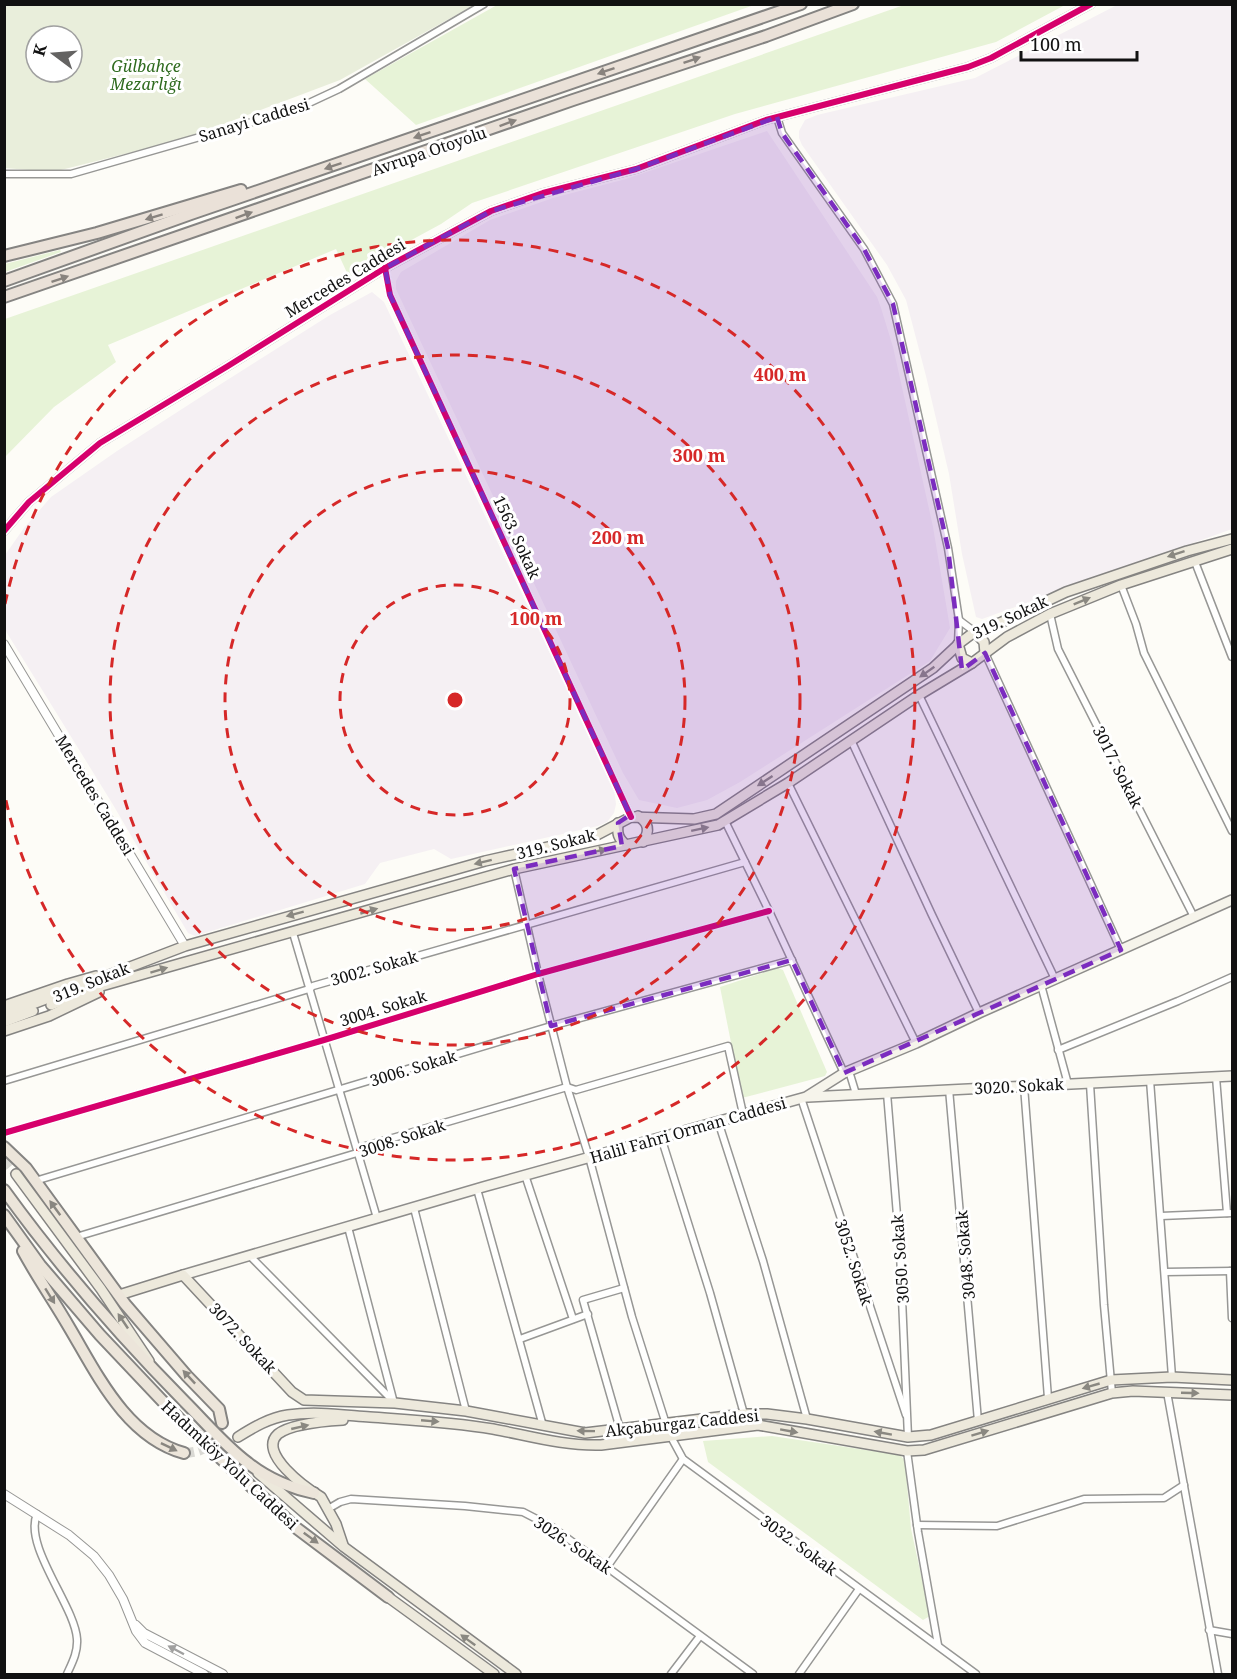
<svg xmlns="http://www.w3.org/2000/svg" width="1237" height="1679" viewBox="0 0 1237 1679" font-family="'Noto Serif',serif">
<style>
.industrial{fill:#f5f0f3}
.green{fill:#e7f3d7}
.cemetery{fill:#e9eedb;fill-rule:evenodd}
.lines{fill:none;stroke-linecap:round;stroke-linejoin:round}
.primary-tunnel{stroke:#dad9d4;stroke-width:9;stroke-dasharray:9 4.5;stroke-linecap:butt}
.trunk-tunnel{stroke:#dad9d4;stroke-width:10;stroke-dasharray:10 5;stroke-linecap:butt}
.minor-casing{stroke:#979795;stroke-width:9}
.tertiary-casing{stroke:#979795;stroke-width:10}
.secondary-casing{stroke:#8e8d8b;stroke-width:12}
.primary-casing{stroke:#858482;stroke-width:12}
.trunk-casing{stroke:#858482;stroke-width:14}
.motorway-casing{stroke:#858482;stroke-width:14}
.minor{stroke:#fffffe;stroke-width:6}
.tertiary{stroke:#fffffe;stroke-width:8}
.secondary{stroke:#f6f4eb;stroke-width:9}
.primary{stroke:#ede9dc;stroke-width:9}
.trunk{stroke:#ece5da;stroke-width:10}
.motorway{stroke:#eae1d8;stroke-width:10}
.cycleway-casing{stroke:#fff;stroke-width:10}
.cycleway{stroke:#d6006c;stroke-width:6}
.oneway{fill:#88837e}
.oneway2{fill:#8a8881}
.oneway3{fill:#898680}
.oneway4{fill:#a0a09f}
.marked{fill:#7b2cbf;fill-opacity:0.2;stroke:#7b2cbf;stroke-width:4.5;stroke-dasharray:12 8;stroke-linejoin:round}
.ring{fill:none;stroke:#d62828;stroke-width:3;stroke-dasharray:10 8}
.labels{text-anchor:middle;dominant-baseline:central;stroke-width:6;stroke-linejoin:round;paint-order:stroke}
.park-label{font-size:16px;font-style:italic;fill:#2f6b1f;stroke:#fff}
.street-label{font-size:16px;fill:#111;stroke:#fff}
.centre{fill:#d62828;stroke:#fff;stroke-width:3}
.ring-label{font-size:18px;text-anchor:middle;font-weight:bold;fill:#d62828;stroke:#fff;stroke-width:6;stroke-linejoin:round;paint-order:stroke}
</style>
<rect width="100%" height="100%" fill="#fdfcf7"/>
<g class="industrial">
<polygon points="1117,5 1232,5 1232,529 982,619 976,617 962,554 949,474 926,376 906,300 887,265 802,145 799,138 799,131 805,120 817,115 975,78"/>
<polygon points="767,131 877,297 881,308 893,347 933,527 950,628 930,661 740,782 707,800 677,808 639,800 623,773 396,289 396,281 401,272 490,220 553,198 626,179"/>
<polygon points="372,292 384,302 609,778 614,789 616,804 614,813 607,822 598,826 451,859 434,849 380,863 365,884 195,936 188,933 112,803 7,633 4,626 5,555 24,528 51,497 117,451 213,389 330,315"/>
</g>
<g class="green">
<polygon points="497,5 497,4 754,5 416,125 365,79"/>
<polygon points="904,5 1065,5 996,42 735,114 472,203 441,224 393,250 359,276 349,277 336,249 108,345 116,362 54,407 5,457 5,319"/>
<polygon points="60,250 61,252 5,272 5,264"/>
<polygon points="778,968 783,970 827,1072 825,1076 742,1098 720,987"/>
<polygon points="772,1436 900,1455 905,1461 911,1529 930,1616 923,1620 708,1462 703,1441"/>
</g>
<path class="cemetery" d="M4,5H474L340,80L184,139L53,172L5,168ZM36,36H72V72H36Z"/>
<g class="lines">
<polyline class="primary-tunnel" points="4,1160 16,1174"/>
<path class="trunk-tunnel" d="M184,1453C208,1452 212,1443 222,1423"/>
<defs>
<g id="minor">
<polyline points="777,117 782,133 864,249 893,304 948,548 959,620 958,644"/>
<polyline points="4,174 71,174 294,110 339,89 484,4"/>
<polyline points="385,268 390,295 631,817"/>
<polyline points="1195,562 1232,657"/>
<polyline points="1121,585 1136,624 1144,653 1232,831"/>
<polyline points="1050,614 1058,649 1194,917"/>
<polyline points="959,620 975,632"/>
<polyline points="985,653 1121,950"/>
<polyline points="919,695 1055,979"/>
<polyline points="851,740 932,915 979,1013"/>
<polyline points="788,783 916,1043"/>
<polyline points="725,821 769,911 844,1073"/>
<polyline points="514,869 538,974 567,1087 589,1157 632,1317 666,1424"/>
<polyline points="293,933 377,1218"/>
<polyline points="1041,985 1068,1084"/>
<polyline points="1058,1050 1178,1001 1232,977"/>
<polyline points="849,1071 856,1094"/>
<polyline points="1216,1077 1227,1213"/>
<polyline points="1150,1080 1172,1377"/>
<polyline points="4,1081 309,989 313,986 745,862"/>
<polyline points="1090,1084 1104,1305 1112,1393"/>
<polyline points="1024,1086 1048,1398"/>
<polyline points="949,1089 978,1421"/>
<polyline points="887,1093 900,1252 908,1437"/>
<polyline points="801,1098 906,1415"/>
<polyline points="718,1121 763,1261 807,1419"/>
<polyline points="4,1133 324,1040 538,974 769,911"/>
<polyline points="661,1137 710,1293 744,1414"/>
<polyline points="525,1175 573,1319"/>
<polyline points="35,1181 551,1026 792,960"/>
<polyline points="477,1189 543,1426"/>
<polyline points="414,1208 466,1411"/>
<polyline points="1161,1216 1232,1213"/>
<polyline points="348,1227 394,1403"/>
<polyline points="76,1237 357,1153 362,1147 567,1087 576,1090 728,1046 743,1114"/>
<polyline points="250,1256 395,1403"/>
<polyline points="1230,1271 1232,1318"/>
<polyline points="1165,1272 1232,1271"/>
<polyline points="520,1339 588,1314"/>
<polyline points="1167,1392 1218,1674"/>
<polyline points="620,1429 583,1300 624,1288"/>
<polyline points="670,1435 683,1459 976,1674"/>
<polyline points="907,1451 918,1532 938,1645"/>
<polyline points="328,1509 340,1502 351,1499 465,1506 523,1512 552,1527 753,1674"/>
<path d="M37,1514C23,1546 75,1606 77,1639C78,1652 72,1663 67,1674"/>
<polyline points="917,1525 997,1526 1084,1499 1164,1498 1184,1485"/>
<polyline points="607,1567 683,1459"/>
<polyline points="1209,1630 1232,1634"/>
<polyline points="671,1674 700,1636"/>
<polyline points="799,1674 859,1589"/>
</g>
<g id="tertiary">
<polyline points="4,531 29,502 100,443 228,366 385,268 491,211 543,193 636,169 766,120 968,67 991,58 1091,4"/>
<polyline points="4,644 185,946"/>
<polyline points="4,1494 69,1535 94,1556 109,1575 123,1599 136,1631 145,1643 204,1674"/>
<polyline points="136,1625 144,1633 223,1674"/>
</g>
<g id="secondary">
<polyline points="808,1097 1232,1076"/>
<polyline points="183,1275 483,1187 806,1097 844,1073 916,1043 979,1013 1232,900"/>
</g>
<g id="primary">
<polyline points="975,632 984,642 985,653"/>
<polyline points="958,644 962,658 972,663"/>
<path d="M638,816C649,823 650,831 643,842"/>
<path d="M618,823C617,834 618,838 626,845"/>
<polyline points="51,1005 98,987 189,961 514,869 718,825 788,783 919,695 972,663 1007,637 1050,614 1121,585 1232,549"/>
<polyline points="4,1006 68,984 96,976"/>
<polyline points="4,1015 185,946 485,861 593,837 631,817 694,819 716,814 933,668 961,642 973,633 1002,622 1066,592 1187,551 1232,539"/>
<polyline points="4,1022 33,1011"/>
<polyline points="4,1031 49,1016 99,992"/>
<polyline points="16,1174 101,1289 149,1361"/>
<polyline points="119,1295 183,1275 292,1392 304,1400 395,1403 466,1411 585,1433 744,1414 767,1414 807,1419 908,1437 931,1435 1111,1380 1172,1377 1232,1380"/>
<path d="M343,1420C326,1421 291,1424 278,1434C257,1453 306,1488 321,1497L336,1524L343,1545"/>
<path d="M238,1437C254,1427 269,1418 288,1415C315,1411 343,1415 370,1417C411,1420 452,1422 493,1429C530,1436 563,1446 601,1445L758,1425L907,1451L924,1450L1112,1393L1133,1391L1232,1395"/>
<polyline points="258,1473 344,1547 516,1674"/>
<polyline points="388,1597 494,1674"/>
</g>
<g id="trunk">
<polyline points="4,1147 26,1168 125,1304 187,1376 219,1409 222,1423"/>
<path d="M4,1190C59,1266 120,1336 185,1402C205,1422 225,1446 248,1463C267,1478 290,1488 314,1493"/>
<polyline points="4,1215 40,1265 100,1335 187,1427 295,1527 388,1597"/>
<path d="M23,1251C37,1277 54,1301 69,1327C97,1374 126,1437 184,1453"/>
</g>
<g id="motorway">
<polyline points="4,256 97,233 241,190"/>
<polyline points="4,281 191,214 801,4"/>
<polyline points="4,297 573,100 766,36 853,4"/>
</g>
</defs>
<use href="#minor" class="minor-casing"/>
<use href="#tertiary" class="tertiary-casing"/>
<use href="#secondary" class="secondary-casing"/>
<use href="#primary" class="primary-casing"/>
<use href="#trunk" class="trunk-casing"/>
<use href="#motorway" class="motorway-casing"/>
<use href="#minor" class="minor"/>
<use href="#tertiary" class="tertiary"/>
<use href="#secondary" class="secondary"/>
<use href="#primary" class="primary"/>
<use href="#trunk" class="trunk"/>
<use href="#motorway" class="motorway"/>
<defs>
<g id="cycleway">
<polyline points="385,268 390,295 631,817"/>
<polyline points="4,531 29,502 100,443 228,366 385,268 491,211 543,193 636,169 766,120 968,67 991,58 1091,4"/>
<polyline points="4,1133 324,1040 538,974 769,911"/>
</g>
</defs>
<use href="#cycleway" class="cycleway-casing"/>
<use href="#cycleway" class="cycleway"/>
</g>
<defs><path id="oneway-solid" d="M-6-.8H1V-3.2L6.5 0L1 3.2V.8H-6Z" transform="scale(1.5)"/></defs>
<g class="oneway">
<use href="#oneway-solid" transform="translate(692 60) rotate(-19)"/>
<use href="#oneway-solid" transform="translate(606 71) rotate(161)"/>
<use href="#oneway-solid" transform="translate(508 123) rotate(-20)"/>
<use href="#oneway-solid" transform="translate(422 135) rotate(161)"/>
<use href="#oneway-solid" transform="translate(333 166) rotate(161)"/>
<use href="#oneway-solid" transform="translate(244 215) rotate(-20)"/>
<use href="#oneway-solid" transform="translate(154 217) rotate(163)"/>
<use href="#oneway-solid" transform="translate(60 279) rotate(-19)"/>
</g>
<g class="oneway2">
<use href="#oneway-solid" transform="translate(1176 554) rotate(162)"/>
<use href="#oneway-solid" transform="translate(1082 601) rotate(-22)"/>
<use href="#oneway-solid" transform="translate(927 672) rotate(145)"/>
<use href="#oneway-solid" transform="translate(765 781) rotate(147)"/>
<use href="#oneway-solid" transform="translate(700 829) rotate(-12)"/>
<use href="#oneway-solid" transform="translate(598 851) rotate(-12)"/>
<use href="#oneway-solid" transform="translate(483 862) rotate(166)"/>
<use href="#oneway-solid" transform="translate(369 911) rotate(-16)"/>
<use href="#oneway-solid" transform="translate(295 914) rotate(165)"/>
<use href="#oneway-solid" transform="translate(159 970) rotate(-17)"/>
<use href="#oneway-solid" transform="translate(123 1321) rotate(-124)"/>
<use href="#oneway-solid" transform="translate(1091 1386) rotate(164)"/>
<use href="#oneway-solid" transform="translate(1190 1393) rotate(2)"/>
<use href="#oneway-solid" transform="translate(430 1421) rotate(5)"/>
<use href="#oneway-solid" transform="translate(300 1427) rotate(-13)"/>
<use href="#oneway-solid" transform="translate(586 1431) rotate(-179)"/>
<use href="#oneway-solid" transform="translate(789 1431) rotate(10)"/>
<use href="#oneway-solid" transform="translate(883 1433) rotate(-170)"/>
<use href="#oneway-solid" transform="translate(980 1433) rotate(-17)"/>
<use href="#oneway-solid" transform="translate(468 1640) rotate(-144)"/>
</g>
<g class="oneway3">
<use href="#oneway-solid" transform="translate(55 1208) rotate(-126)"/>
<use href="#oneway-solid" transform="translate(50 1296) rotate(58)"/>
<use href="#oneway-solid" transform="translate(189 1377) rotate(-133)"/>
<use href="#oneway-solid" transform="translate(169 1447) rotate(26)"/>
<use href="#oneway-solid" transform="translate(311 1538) rotate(36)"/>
</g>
<use class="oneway4" href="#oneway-solid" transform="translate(176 1650) rotate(-152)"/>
<path class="marked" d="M777,117L782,133L864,249L893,304L948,548L962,670L985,653L1121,950L844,1073L792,960L551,1026L514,869L622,846L618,823L630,815L390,295L385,268L491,211L636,169Z"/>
<g class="ring">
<circle cx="455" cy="700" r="115"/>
<circle cx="455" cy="700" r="230"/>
<circle cx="455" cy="700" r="345"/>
<path d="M5 604A460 460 0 1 1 5 796"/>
</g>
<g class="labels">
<g class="park-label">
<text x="146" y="66">Gülbahçe<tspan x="146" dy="18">Mezarlığı</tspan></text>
</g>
<g class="street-label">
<text transform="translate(254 120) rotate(-17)">Sanayi Caddesi</text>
<text transform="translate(429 151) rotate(-19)">Avrupa Otoyolu</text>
<text transform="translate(345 278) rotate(-31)">Mercedes Caddesi</text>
<text transform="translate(517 537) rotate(65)">1563. Sokak</text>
<text transform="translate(1010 617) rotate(-25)">319. Sokak</text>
<text transform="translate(1118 767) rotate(63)">3017. Sokak</text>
<text transform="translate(95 795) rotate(59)">Mercedes Caddesi</text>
<text transform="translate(556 844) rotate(-14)">319. Sokak</text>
<text transform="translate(374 968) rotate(-16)">3002. Sokak</text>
<text transform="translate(91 982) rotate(-22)">319. Sokak</text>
<text transform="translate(383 1008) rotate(-17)">3004. Sokak</text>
<text transform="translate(413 1068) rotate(-17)">3006. Sokak</text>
<text transform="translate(1019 1086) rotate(-3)">3020. Sokak</text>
<text transform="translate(688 1130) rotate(-16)">Halil Fahri Orman Caddesi</text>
<text transform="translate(402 1138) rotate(-18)">3008. Sokak</text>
<text transform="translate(965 1255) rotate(-95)">3048. Sokak</text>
<text transform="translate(900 1259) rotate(-94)">3050. Sokak</text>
<text transform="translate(854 1262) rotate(72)">3052. Sokak</text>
<text transform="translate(243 1338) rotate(47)">3072. Sokak</text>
<text transform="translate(682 1423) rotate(-6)">Akçaburgaz Caddesi</text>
<text transform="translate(230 1465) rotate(43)">Hadımköy Yolu Caddesi</text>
<text transform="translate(573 1545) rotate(34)">3026. Sokak</text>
<text transform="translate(799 1545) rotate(36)">3032. Sokak</text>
</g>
</g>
<circle cx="455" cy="700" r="9" class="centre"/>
<g class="ring-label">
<text x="780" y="381">400 m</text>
<text x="699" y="462">300 m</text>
<text x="618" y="544">200 m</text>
<text x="536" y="625">100 m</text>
</g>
<rect width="1237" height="1679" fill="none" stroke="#111111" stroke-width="12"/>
<g transform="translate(54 54) rotate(286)"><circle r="28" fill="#ffffff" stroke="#a0a0a0" stroke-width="1.5"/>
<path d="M0-4.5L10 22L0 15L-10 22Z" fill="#646362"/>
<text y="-9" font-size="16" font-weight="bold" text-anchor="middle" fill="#111111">K</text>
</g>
<path d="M1021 51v9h116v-9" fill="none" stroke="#111111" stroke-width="3"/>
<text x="1030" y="51" font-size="18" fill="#111111" stroke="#ffffff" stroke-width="4.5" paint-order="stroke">100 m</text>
</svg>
